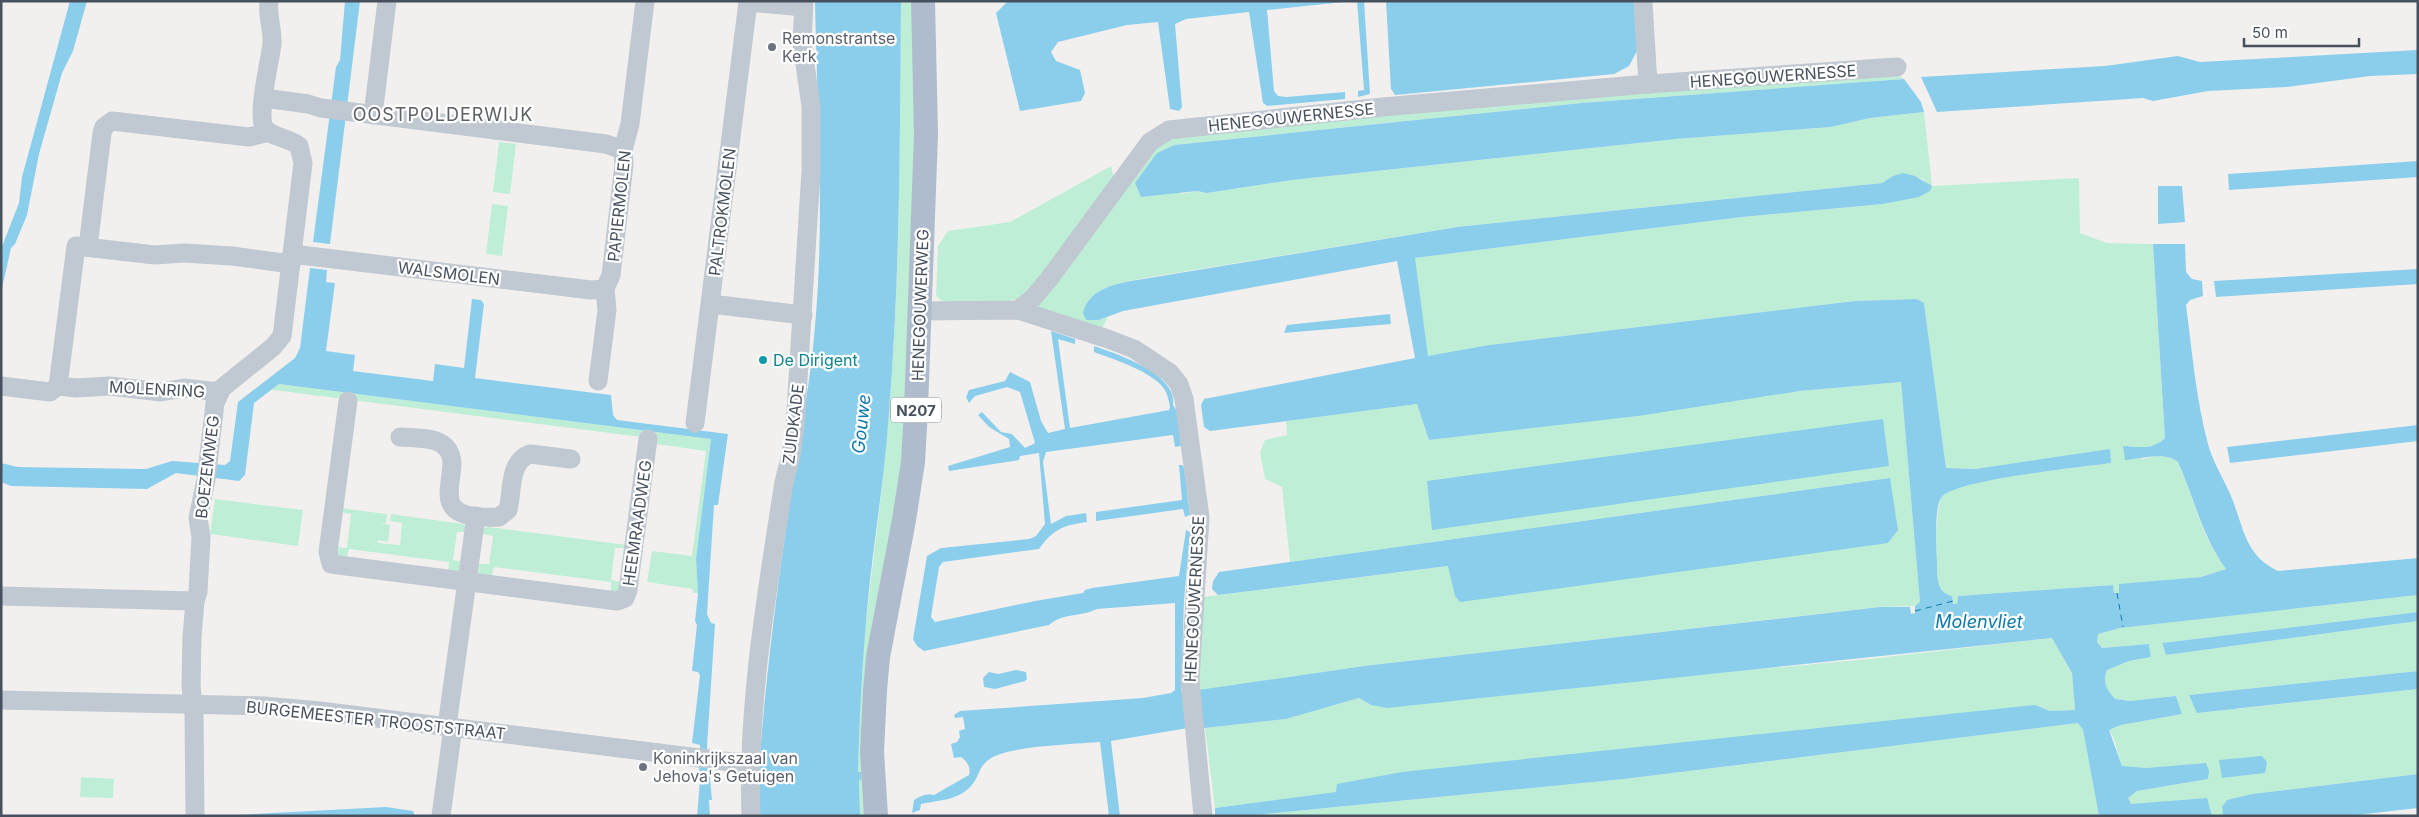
<svg xmlns="http://www.w3.org/2000/svg" width="2419" height="817" viewBox="0 0 2419 817" font-family="Inter,sans-serif">
<style>
.green{fill:#beefd6}
.water{fill:#8bceec}
.lines{fill:none;stroke-linecap:round;stroke-linejoin:round}
.ferry{stroke:#0c7aac;stroke-width:1;stroke-dasharray:6 5;stroke-linecap:butt}
.minor{stroke:#c0c8d1;stroke-width:19}
.major{stroke:#afbcce;stroke-width:24}
.worship-dot{fill:#6b7280;stroke:#fff;stroke-width:2}
.culture-dot{fill:#0f9aa8;stroke:#fff;stroke-width:2}
.labels{text-anchor:middle;dominant-baseline:central;stroke-width:4.5;stroke-linejoin:round;paint-order:stroke}
.shield{fill:#fff;stroke:#7e858e;stroke-width:1}
.shield-label{font-size:15px;font-weight:bold;fill:#47515d}
.worship-label{font-size:16px;fill:#5b616d;stroke:#fff;text-anchor:start}
.street-label{font-size:16px;fill:#47515d;stroke:#fff}
.culture-label{font-size:16px;fill:#0d838f;stroke:#fff;text-anchor:start}
.neighbourhood-label{font-size:18px;letter-spacing:1px;fill:#5c5f64;stroke:#fff}
.water-label{font-size:18px;font-style:italic;fill:#0c7aac;stroke:#fff}
</style>
<rect width="100%" height="100%" fill="#f2f0ef"/>
<g class="green">
<path d="M901,1H915L917,81L907,423L867,816H860L859,780L861,779V772H858C859,744 858,715 860,687C867,595 882,504 889,413C900,276 900,138 901,1Z"/>
<path d="M1896,75L1904,79L1581,103L1174,145L1157,153L1181,194L1197,191L1207,193L1292,180L1676,139L1831,127L1870,118L1924,112L1932,186L2079,178L2080,233L2107,243L2153,244L2165,438C2153,450 2139,447 2123,446L2142,459C2155,457 2168,453 2178,462C2194,497 2201,538 2226,569L2201,577L2119,585V593L2114,594L2113,585L1958,596L1957,604H1952C1948,597 1940,590 1938,582C1934,568 1934,500 1945,492C1963,478 2081,468 2110,463V450L1975,469L1946,468L1924,303L1917,299L1855,301L1489,345L1428,357L1414,258L1742,217L1883,204L1900,200L1925,180C1908,173 1898,173 1882,183L1457,227L1144,278L1120,283L1099,320L1108,317L1100,332L1038,312V305L1155,147L1169,139L1577,95Z"/>
<polygon points="499,142 516,144 510,194 493,192"/>
<polygon points="1111,166 1114,179 1038,283 1017,299 1007,301 944,303 936,296 938,246 948,231 1010,222"/>
<polygon points="492,204 508,206 502,256 486,254"/>
<polygon points="1901,382 1920,602 1915,606 1879,607 1364,666 1196,691 1203,597 1449,566 1455,596 1890,478 1290,562 1282,487 1265,479 1260,452 1265,440 1287,435 1286,421 1417,404 1429,440 1800,391"/>
<polygon points="279,384 711,439 696,559 698,593 693,593 693,589 647,582 652,551 692,556 706,451 656,444 657,439 273,390 272,388"/>
<polygon points="215,499 303,510 298,546 210,534"/>
<polygon points="340,508 387,514 386,523 380,523 390,525 388,542 378,540 378,543 400,545 402,523 390,521 391,514 463,524 467,527 467,532 457,532 453,560 463,562 460,572 448,572 449,562 349,549 346,558 338,556 336,547 347,548 351,514 340,512"/>
<polygon points="488,527 627,545 626,548 615,548 611,580 622,582 621,591 611,592 611,582 494,567 491,577 478,574 479,564 489,564 493,536 482,534 484,528"/>
<path d="M2418,595V612L2162,643L2166,655L2418,621V671L2189,695L2237,709L2418,689V774L2252,794L2222,807L2223,816H2212L2206,798L2131,805L2128,798L2137,791L2207,779L2147,768L2122,767L2114,739L2109,730L2121,725L2182,714L2176,696L2130,701L2115,699C2107,689 2102,683 2107,670L2129,661L2151,657L2149,644L2102,648L2097,642V634L2119,628Z"/>
<polygon points="2052,638 2072,673 2075,710 2050,711 2034,705 1215,808 1205,728 1286,719 1359,698 1371,705 1869,659"/>
<polygon points="2078,723 2083,730 2099,816 1244,816 1624,779"/>
<polygon points="81,777 114,779 113,798 80,797"/>
</g>
<g class="water">
<polygon points="70,1 87,1 73,51 62,73 39,154 27,215 15,244 11,248 1,293 1,249 19,203 22,177"/>
<polygon points="345,1 360,1 330,244 313,242 336,67 340,60"/>
<path d="M815,1H901C900,138 900,276 889,412C886,460 879,507 873,555C864,627 860,699 858,772H861V780H859L860,816H756C762,703 776,592 793,481C801,429 811,378 815,326C825,218 817,109 815,1Z"/>
<polygon points="1008,1 1353,1 1267,10 1274,91 1278,96 1286,97 1345,92 1345,99 1267,106 1263,103 1249,12 1186,19 1175,24 1182,107 1179,111 1170,109 1158,22 1127,25 1058,42 1051,52 1056,61 1080,70 1085,93 1081,101 1020,111 996,13"/>
<polygon points="1357,1 1364,1 1370,94 1358,97 1358,91 1364,90"/>
<polygon points="1386,1 1634,1 1637,51 1629,66 1614,74 1395,95 1391,89"/>
<polygon points="2418,50 2418,74 2370,76 2287,87 2208,91 2153,101 2143,98 1937,112 1921,77 2105,66 2178,56 2200,62"/>
<polygon points="1904,79 1921,102 1924,112 1870,118 1831,127 1676,139 1292,180 1207,193 1197,191 1141,197 1135,183 1157,153 1174,145 1581,103"/>
<polygon points="2418,161 2418,177 2229,190 2228,174"/>
<path d="M1903,173L1915,176L1932,186L1930,191L1919,197L1883,204L1742,217L1415,258L1428,356L1489,345L1855,301L1917,299L1924,303L1946,468L1975,469L2110,449L2111,463C2085,467 1950,480 1941,498C1934,509 1936,548 1937,562C1937,575 1936,593 1952,596L1953,604H1957L1958,596L2113,585L2114,593H2119V584L2201,577L2226,569C2202,537 2194,497 2178,462C2166,451 2140,459 2125,460L2123,446C2139,447 2153,450 2165,438L2153,244H2185L2186,272L2192,279L2202,281L2203,296L2190,300L2186,305C2192,351 2196,399 2208,444C2213,463 2224,479 2231,496C2244,527 2244,555 2278,571L2418,558V595L2120,628L2098,634L2097,642L2102,648L2149,644L2151,657L2129,661L2107,670C2102,683 2107,689 2115,699L2130,701L2176,696L2182,714L2121,725L2109,730L2122,766L2147,768L2206,763L2209,771L2208,779L2137,791L2128,798L2131,804L2207,798L2212,816H2099L2083,730L2078,723L1624,779L1244,816H1215V808L1336,792L1337,784L1402,772L2035,705L2050,711L2075,710L2072,673L2052,638L1387,708L1371,705L1359,698L1286,719L1205,728H1188L1111,741L1120,816H1109L1100,742C1076,744 1013,746 993,757C977,766 981,775 971,786C957,801 939,800 921,804L920,810L912,813L914,800C921,796 926,793 934,795L969,775C971,767 967,761 961,757L954,758L951,744L957,742L960,737L959,731L965,729L963,717L955,718L954,715L960,711L1143,698L1171,693L1175,690V603L1097,609C1081,617 1062,613 1049,625L924,651L917,646L913,639L927,556L941,548L1029,539L1036,536L1045,524L1039,453L1020,456L1019,460L949,471L948,466L1010,447L1009,439L989,427L978,415L982,412L1001,432L1012,434L1025,448L1035,443L1020,392L1007,387L975,396L969,403L966,397L969,390L1005,381L1010,372L1030,382L1041,421L1048,433L1065,429L1051,331L1075,339V344L1058,339L1070,428L1169,410L1170,407C1169,402 1168,397 1166,392C1157,373 1113,359 1094,352V346C1117,354 1178,374 1173,405L1178,413L1181,446L1175,447L1173,435L1046,452L1043,462L1051,524L1066,516L1086,513L1087,522C1064,525 1053,529 1039,549L943,562L939,567L931,617L935,622L1035,601L1083,593L1085,590L1092,588L1179,576L1186,530L1190,532L1184,601L1181,691L1185,692L1364,666L1880,607H1910L1911,614L1915,613V606L1920,602L1901,382L1800,391L1638,416L1429,440L1417,404L1210,431L1204,427L1201,405L1204,399L1415,358L1397,261L1123,311L1099,320H1086L1083,313C1089,285 1126,282 1149,278L1457,227L1882,183L1893,176Z"/>
<polygon points="2158,186 2182,186 2185,222 2158,224"/>
<polygon points="310,268 327,270 326,282 335,283 326,351 355,355 353,371 433,381 435,364 464,368 472,299 481,300 484,304 475,378 611,395 613,415 617,420 728,434 718,505 714,505 707,614 711,623 715,624 707,746 712,800 709,800 710,816 697,816 700,780 699,779 700,745 692,743 700,675 698,672 692,671 697,625 695,621 698,594 696,559 711,439 279,384 254,403 245,475 239,481 176,473 147,489 11,486 1,482 1,463 18,467 146,469 172,461 225,465 230,461 238,402 295,358 300,348"/>
<polygon points="2418,269 2418,284 2216,297 2214,281"/>
<polygon points="1390,314 1391,324 1284,333 1287,325"/>
<polygon points="1883,419 1889,466 1432,530 1427,481"/>
<polygon points="2418,425 2418,441 2230,463 2227,447"/>
<polygon points="1179,465 1182,465 1184,468 1190,515 1185,517 1183,509 1096,521 1096,512 1182,500"/>
<polygon points="1890,478 1898,530 1888,543 1460,602 1455,596 1448,566 1218,595 1212,589 1213,581 1219,572"/>
<polygon points="2418,612 2418,621 2166,655 2162,643"/>
<polygon points="1016,670 1026,672 1027,679 1025,681 995,689 984,687 983,678 989,672 998,674"/>
<polygon points="2418,671 2418,689 2197,713 2189,695"/>
<polygon points="2262,756 2267,762 2265,773 2222,778 2219,760"/>
<polygon points="2418,774 2418,808 2348,816 2223,816 2222,807 2227,800 2252,794"/>
<polygon points="386,807 413,811 415,816 218,816"/>
</g>
<g class="lines">
<g class="ferry">
<polyline points="2117,593 2123,627"/>
<polyline points="1915,611 1953,601"/>
</g>
<g class="minor">
<polyline points="1648,84 1897,67"/>
<polyline points="264,98 308,104 321,108 606,144 623,150"/>
<polyline points="373,115 387,1"/>
<polyline points="88,247 102,133 104,127 112,121 249,137 269,132"/>
<polyline points="292,254 591,290 605,289"/>
<polyline points="711,304 803,315"/>
<polyline points="1018,310 1033,298 1049,279 1150,142 1169,130 1383,107 1648,84 1643,1"/>
<polyline points="920,311 1018,310 1108,339 1134,349 1170,373 1179,384 1184,399 1200,517 1190,680 1203,816"/>
<polyline points="598,381 607,310 605,289 611,275 624,165 623,150 630,124 645,1"/>
<polyline points="1,386 50,392 58,386"/>
<polyline points="218,392 184,388 161,392 110,386 76,388 58,386 76,246 155,255 184,253 232,256 291,264"/>
<polyline points="348,401 328,552 331,564 617,601 625,598 628,590 648,439"/>
<polyline points="695,423 748,2 803,7"/>
<path d="M400,437C412,438 432,437 442,444C474,465 410,522 499,517L508,510C513,491 508,462 530,454L571,459"/>
<polyline points="1,596 195,601"/>
<polyline points="1,700 264,706 320,711 732,762 749,762"/>
<polyline points="447,726 476,516"/>
<path d="M195,816L194,713L191,686L192,637L195,601L198,592L201,537L198,518L206,480L215,403L222,388L273,347L282,336L303,163L299,146C291,139 270,136 265,129C256,115 270,62 272,44C273,30 267,16 269,1"/>
<polyline points="441,816 453,727"/>
<path d="M751,816C747,704 767,592 784,482L791,455L795,427L811,171V106L802,44L804,1"/>
</g>
<polyline class="major" points="876,816 872,752 875,690 878,657 904,520 913,462 916,409 926,134 923,1"/>
</g>
<g class="worship-dot">
<circle cx="772" cy="47" r="5"/>
<circle cx="643" cy="767" r="5"/>
</g>
<circle class="culture-dot" cx="763" cy="360" r="5"/>
<g class="labels">
<rect class="shield" x="891" y="397.5" width="50" height="25" rx="4"/>
<g class="shield-label">
<text x="916" y="410">N207</text>
</g>
<g class="worship-label">
<text x="782" y="38">Remonstrantse<tspan x="782" dy="18">Kerk</tspan></text>
<text x="653" y="758">Koninkrijkszaal van<tspan x="653" dy="18">Jehova's Getuigen</tspan></text>
</g>
<g class="street-label">
<text transform="translate(1773 76) rotate(-4)">HENEGOUWERNESSE</text>
<text transform="translate(1291 117) rotate(-6)">HENEGOUWERNESSE</text>
<text transform="translate(619 206) rotate(-84)">PAPIERMOLEN</text>
<text transform="translate(722 212) rotate(-83)">PALTROKMOLEN</text>
<text transform="translate(449 273) rotate(7)">WALSMOLEN</text>
<text transform="translate(920 305) rotate(-88)">HENEGOUWERWEG</text>
<text transform="translate(157 389) rotate(3)">MOLENRING</text>
<text transform="translate(793 424) rotate(-83)">ZUIDKADE</text>
<text transform="translate(207 467) rotate(-83)">BOEZEMWEG</text>
<text transform="translate(637 523) rotate(-82)">HEEMRAADWEG</text>
<text transform="translate(1194 599) rotate(-87)">HENEGOUWERNESSE</text>
<text transform="translate(376 720) rotate(6)">BURGEMEESTER TROOSTSTRAAT</text>
</g>
<g class="culture-label">
<text x="773" y="360">De Dirigent</text>
</g>
<g class="neighbourhood-label">
<text x="443" y="114">OOSTPOLDERWIJK</text>
</g>
<g class="water-label">
<text transform="translate(861 424) rotate(-84)">Gouwe</text>
<text x="1979" y="621">Molenvliet</text>
</g>
</g>
<rect width="2419" height="817" fill="none" stroke="#47515d" stroke-width="5"/>
<path d="M2244 38v8h115v-8" fill="none" stroke="#47515d" stroke-width="2.5"/>
<text x="2252" y="38" font-size="15" fill="#47515d" stroke="#ffffff" stroke-width="4" paint-order="stroke">50 m</text>
</svg>
